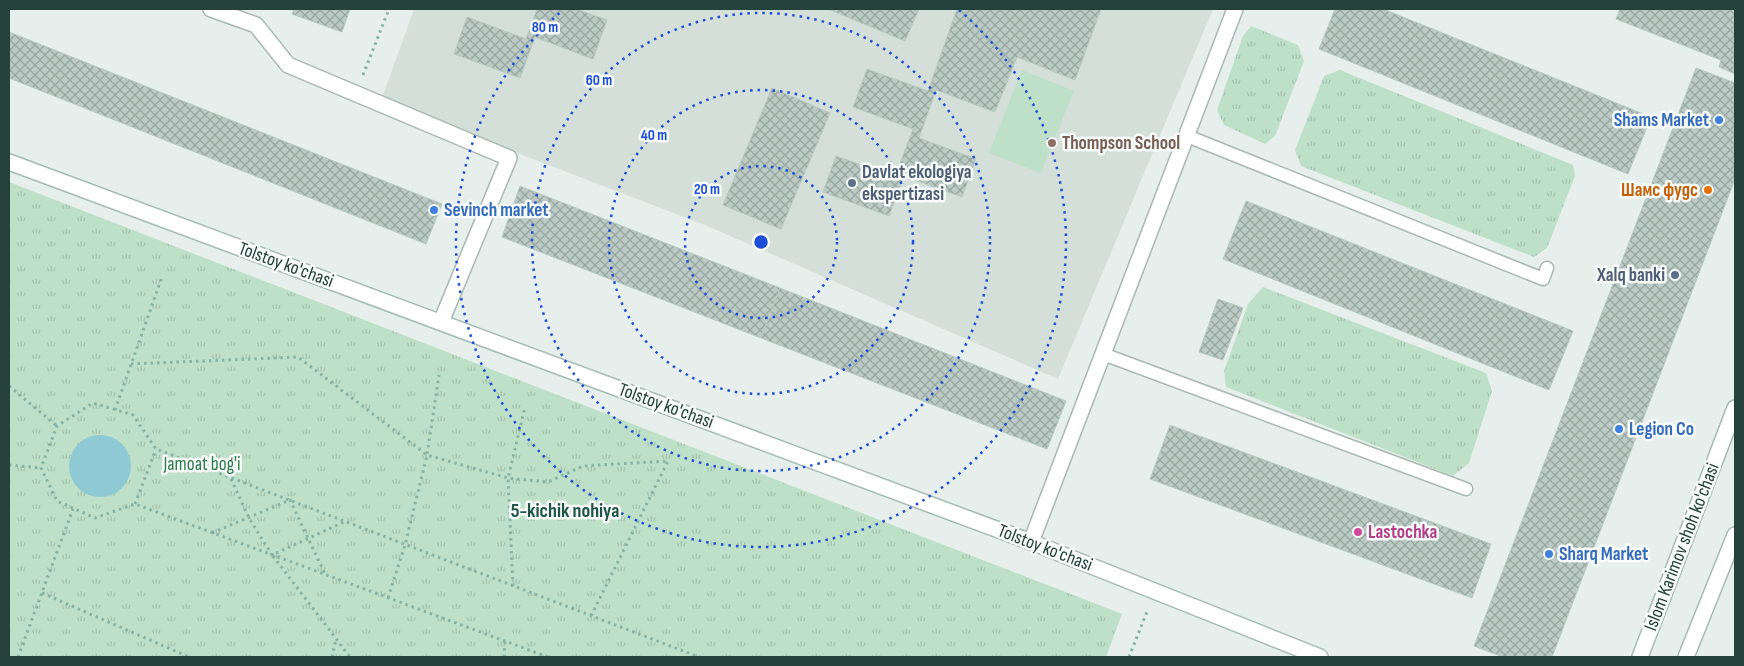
<svg xmlns="http://www.w3.org/2000/svg" width="1744" height="666" viewBox="0 0 1744 666" font-family="'Sofia Sans Condensed',sans-serif">
<style>
.built{fill:#d4dfda}
.grass{fill:#bfe0c8}
.park{fill:url(#park-tufts)}
.water{fill:#8ec9d4}
.building{fill:url(#building-cross-hatch);stroke:#b8c9c2}
.lines{fill:none;stroke-linecap:round;stroke-linejoin:round}
.lane-casing{stroke:#a8b8b2;stroke-width:15}
.street-casing{stroke:#a8b8b2;stroke-width:18}
.secondary-casing{stroke:#a4bbb3;stroke-width:18}
.path{stroke:#86b3a5;stroke-width:3;stroke-dasharray:2.5 4;stroke-linecap:butt}
.lane{stroke:#fff;stroke-width:12}
.street{stroke:#fff;stroke-width:15}
.secondary{stroke:#fff;stroke-width:15}
.ring{fill:none;stroke:#1d4ed8;stroke-width:2.5;stroke-dasharray:2.5 5}
.shop-dot{fill:#3f7fe0;stroke:#f7fbf9;stroke-width:2}
.education-dot{fill:#8d6e63;stroke:#f7fbf9;stroke-width:2}
.service-dot{fill:#5c6f8a;stroke:#f7fbf9;stroke-width:2}
.food-dot{fill:#e8710a;stroke:#f7fbf9;stroke-width:2}
.hotel-dot{fill:#d1479c;stroke:#f7fbf9;stroke-width:2}
.labels{text-anchor:middle;dominant-baseline:central;stroke-width:5;stroke-linejoin:round;paint-order:stroke}
.shop-label{font-size:19px;font-weight:bold;fill:#366cbe;stroke:#f7fbf9;text-anchor:start}
.education-label{font-size:19px;font-weight:bold;fill:#785e54;stroke:#f7fbf9;text-anchor:start}
.service-label{font-size:19px;font-weight:bold;fill:#4e5e75;stroke:#f7fbf9;text-anchor:start}
.food-label{font-size:19px;font-weight:bold;fill:#c56008;stroke:#f7fbf9;text-anchor:end}
.street-label{font-size:19px;fill:#24423a;stroke:#f7fbf9}
.park-label{font-size:19px;fill:#2d7a4b;stroke:#f7fbf9}
.hotel-label{font-size:19px;font-weight:bold;fill:#b23c85;stroke:#f7fbf9;text-anchor:start}
.neighbourhood-label{font-size:20px;font-weight:bold;fill:#1f5548;stroke:#f7fbf9}
.centre{fill:#1d4ed8;stroke:#f7fbf9;stroke-width:2.5}
.ring-label{font-size:15px;text-anchor:middle;font-weight:bold;fill:#1d4ed8;stroke:#f7fbf9;stroke-width:5;stroke-linejoin:round;paint-order:stroke}
</style>
<defs>
<pattern id="park-tufts" width="24" height="20" patternUnits="userSpaceOnUse" patternTransform="scale(1.25)"><rect width="24" height="20" fill="#bfe0c8"/><path d="M3 7l-1-3M5 7V3M7 7l1-3M15 17l-1-3M17 17v-4M19 17l1-3" fill="none" stroke="#a4c1ad"/></pattern>
<pattern id="building-cross-hatch" width="8" height="8" patternUnits="userSpaceOnUse" patternTransform="scale(1.25)"><rect width="8" height="8" fill="#bbcac4"/><path d="M0 0l8 8M0 8l8-8" fill="none" stroke="#98a6a0"/></pattern>
</defs>
<rect width="100%" height="100%" fill="#e6efeb"/>
<polygon class="built" points="414,9 1213,9 1058,379 705,225 381,101"/>
<polygon class="grass" points="1022,70 1074,91 1041,173 989,153"/>
<g class="park">
<polygon points="1251,26 1298,45 1304,61 1275,136 1265,144 1224,125 1217,110 1243,36"/>
<polygon points="1340,70 1573,165 1575,176 1547,248 1534,257 1301,166 1295,150 1324,76"/>
<polygon points="9,182 1122,614 1106,657 9,657"/>
<polygon points="1263,287 1486,373 1492,391 1469,463 1453,476 1226,387 1224,371 1248,304"/>
</g>
<circle class="water" cx="100" cy="466" r="31"/>
<g class="building">
<polygon points="294,9 350,9 342,32 292,14"/>
<polygon points="537,9 576,9 607,20 593,59 535,37 520,78 454,54 467,17 526,39"/>
<polygon points="828,9 919,9 905,41"/>
<polygon points="957,9 1101,9 1075,80 1017,57 995,112 936,90 919,138 976,159 962,197 904,176 889,216 823,192 836,156 895,177 913,129 853,107 867,69 928,91"/>
<polygon points="1335,9 1383,9 1651,117 1628,174 1319,49"/>
<polygon points="1620,9 1735,9 1735,74 1719,67 1721,60 1616,19"/>
<polygon points="9,32 442,204 426,244 9,78"/>
<polygon points="1696,68 1735,83 1735,179 1552,657 1503,657 1474,646"/>
<polygon points="772,88 830,113 781,229 723,205"/>
<polygon points="520,186 780,288 761,338 502,237"/>
<polygon points="1246,201 1573,331 1549,390 1223,259"/>
<polygon points="780,288 1066,401 1047,449 761,338"/>
<polygon points="1218,299 1243,308 1223,360 1199,352"/>
<polygon points="1170,425 1491,544 1472,598 1150,479"/>
</g>
<g class="lines">
<defs>
<g id="lane">
<polyline points="1187,136 1543,279 1547,268"/>
<polyline points="1103,354 1466,489"/>
</g>
<g id="street">
<polyline points="211,9 256,25 288,65 509,158 441,322"/>
<polyline points="1031,542 1235,9"/>
</g>
<g id="secondary">
<polyline points="9,162 1031,542 1320,657"/>
<polyline points="1640,657 1735,408"/>
<polyline points="1686,657 1735,535"/>
</g>
</defs>
<use href="#lane" class="lane-casing"/>
<use href="#street" class="street-casing"/>
<use href="#secondary" class="secondary-casing"/>
<g class="path">
<polyline points="363,75 389,9"/>
<polyline points="131,364 298,357 427,455 508,478 548,482 583,466 668,461 591,616"/>
<polyline points="9,386 57,426"/>
<polyline points="115,410 162,277"/>
<polyline points="9,465 41,468"/>
<polyline points="231,479 249,518 272,555 344,522"/>
<polyline points="135,504 156,449"/>
<polyline points="212,533 290,500 325,574"/>
<polyline points="273,556 350,657"/>
<polyline points="513,586 508,478 525,407"/>
<polyline points="42,593 189,657"/>
<polyline points="388,598 405,545 427,455 439,375"/>
<polyline points="18,657 73,509"/>
<polyline points="332,657 336,639"/>
<polyline points="504,657 505,641"/>
<polyline points="548,657 135,504 95,518 57,501 41,468 57,426 93,403 133,415 156,449 699,657"/>
<polyline points="1129,657 1148,609"/>
</g>
<use href="#lane" class="lane"/>
<use href="#street" class="street"/>
<use href="#secondary" class="secondary"/>
</g>
<g class="ring">
<circle cx="761" cy="242" r="76"/>
<circle cx="761" cy="242" r="152"/>
<circle cx="761" cy="242" r="229"/>
<path d="M959 10A305 305 0 1 1 563 10"/>
</g>
<g class="shop-dot">
<circle cx="1719" cy="120" r="5"/>
<circle cx="434" cy="210" r="5"/>
<circle cx="1619" cy="429" r="5"/>
<circle cx="1549" cy="554" r="5"/>
</g>
<circle class="education-dot" cx="1052" cy="143" r="5"/>
<g class="service-dot">
<circle cx="852" cy="183" r="5"/>
<circle cx="1675" cy="275" r="5"/>
</g>
<circle class="food-dot" cx="1708" cy="190" r="5"/>
<circle class="hotel-dot" cx="1358" cy="532" r="5"/>
<g class="labels">
<g class="shop-label">
<text x="1709" y="120" text-anchor="end">Shams Market</text>
<text x="444" y="210">Sevinch market</text>
<text x="1629" y="429">Legion Co</text>
<text x="1559" y="554">Sharq Market</text>
</g>
<g class="education-label">
<text x="1062" y="143">Thompson School</text>
</g>
<g class="service-label">
<text x="862" y="172">Davlat ekologiya<tspan x="862" dy="22">ekspertizasi</tspan></text>
<text x="1665" y="275" text-anchor="end">Xalq banki</text>
</g>
<g class="food-label">
<text x="1698" y="190">Шамс фудс</text>
</g>
<g class="street-label">
<text transform="translate(286 265) rotate(20)">Tolstoy ko'chasi</text>
<text transform="translate(666 406) rotate(20)">Tolstoy ko'chasi</text>
<text transform="translate(1682 547) rotate(-69)">Islom Karimov shoh ko'chasi</text>
<text transform="translate(1045 548) rotate(21)">Tolstoy ko'chasi</text>
</g>
<g class="park-label">
<text x="202" y="464">Jamoat bog'i</text>
</g>
<g class="hotel-label">
<text x="1368" y="532">Lastochka</text>
</g>
<g class="neighbourhood-label">
<text x="565" y="511">5-kichik nohiya</text>
</g>
</g>
<circle cx="761" cy="242" r="8" class="centre"/>
<g class="ring-label">
<text x="545" y="32">80 m</text>
<text x="599" y="85">60 m</text>
<text x="654" y="140">40 m</text>
<text x="707" y="194">20 m</text>
</g>
<rect width="1744" height="666" fill="none" stroke="#24423a" stroke-width="20"/>
</svg>
